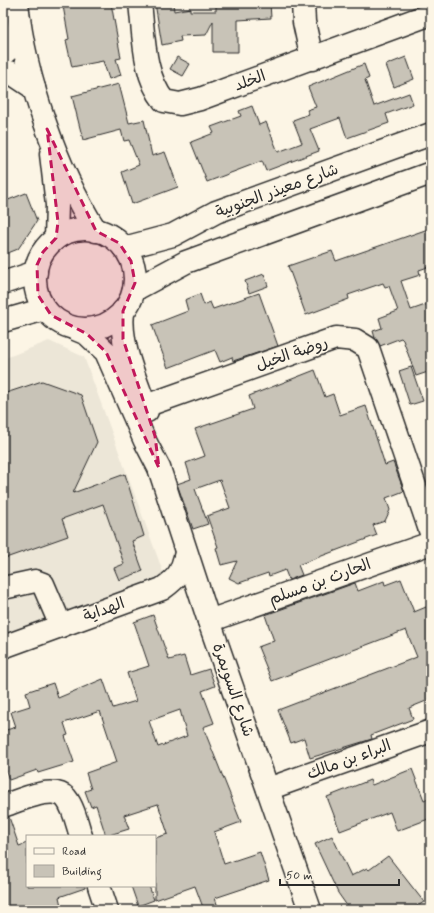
<svg xmlns="http://www.w3.org/2000/svg" width="434" height="913" viewBox="0 0 434 913" font-family="Mynerve,'Playpen Sans Arabic',sans-serif">
<style>
.built{fill:#ece6d7}
.building{fill:#c8c3b7;stroke:#2b2b2b;fill-rule:evenodd}
.lines{fill:none;stroke-linecap:round;stroke-linejoin:round}
.minor-casing{stroke:#2b2b2b;stroke-width:25}
.minor{stroke:#fcf5e5;stroke-width:22}
.marked{fill:#c2185b;fill-opacity:0.2;stroke:#c2185b;stroke-width:3;stroke-dasharray:8 5;stroke-linejoin:round}
.labels{text-anchor:middle;dominant-baseline:central;stroke-width:3;stroke-linejoin:round;paint-order:stroke}
.street-label{font-size:16px;fill:#2b2b2b;stroke:#fcf5e5}
</style>
<rect width="100%" height="100%" fill="#fcf5e5"/>
<filter id="ink" filterUnits="userSpaceOnUse"><feTurbulence type="fractalNoise" baseFrequency=".025" numOctaves="2"/><feDisplacementMap in="SourceGraphic" scale="8" xChannelSelector="R" yChannelSelector="G"/><feConvolveMatrix kernelMatrix="1 2 1 2 8 2 1 2 1" color-interpolation-filters="sRGB"/></filter>
<g filter="url(#ink)">
<polygon class="built" points="49,341 84,357 166,580 3,651 3,359"/>
<g class="building">
<polygon points="80,3 111,3 121,58 116,59 121,75 109,79 103,61 72,67 66,40 69,39 63,6"/>
<polygon points="155,3 173,3 174,11 190,8 190,11 216,11 216,3 270,3 271,18 238,20 238,52 213,52 213,21 206,35 180,36 181,41 162,45"/>
<polygon points="177,57 190,64 183,76 170,69"/>
<polygon points="406,57 414,79 394,87 386,65"/>
<polygon points="364,64 369,78 365,80 374,106 409,93 413,104 386,114 389,123 347,138 340,118 310,129 319,151 266,171 262,161 207,182 191,142 214,133 211,127 241,116 239,111 252,106 259,125 266,122 278,152 302,143 293,120 309,114 307,110 316,107 308,87"/>
<polygon points="119,84 129,123 144,120 152,156 165,152 178,187 132,204 122,172 139,165 129,140 124,141 121,130 83,140 72,96"/>
<polygon points="26,193 37,221 18,249 3,255 3,202"/>
<polygon points="431,228 431,266 419,270 420,275 401,281 411,310 431,303 431,371 416,376 403,340 401,338 380,346 375,338 373,331 382,328 379,318 398,311 389,286 385,287 383,283 348,295 349,299 306,315 288,266 332,251 336,261"/>
<polygon points="264,274 268,286 249,293 245,281"/>
<polygon points="259,293 278,346 233,361 232,357 220,362 215,350 168,368 152,325 188,311 185,300 200,294 204,305 210,302 213,309"/>
<polygon points="411,367 423,401 410,405 399,371"/>
<polygon points="315,370 325,397 333,394 340,415 366,406 385,465 393,462 404,491 386,498 390,510 385,521 373,525 377,535 298,565 302,575 289,580 285,570 269,576 268,573 239,583 229,578 237,561 221,565 216,548 218,547 207,516 230,508 220,480 195,489 208,524 193,529 177,484 191,479 186,463 205,456 195,429 253,409 249,396"/>
<polygon points="42,381 81,395 97,442 73,493 125,474 144,536 132,541 143,571 119,580 114,568 124,564 103,504 62,519 68,536 3,559 3,394"/>
<polygon points="401,579 414,612 431,605 431,699 409,708 413,719 371,735 372,739 310,758 304,738 291,743 278,710 417,657 406,630 272,681 258,647 274,641 265,615 355,583 358,591 384,581 385,585"/>
<path d="M153,615L169,660L184,656L190,675L209,669L215,686L202,691L214,723L203,727L241,822L214,832L224,864L260,852L269,880L215,898L219,910H204L195,886L155,900V838L168,834L158,804L124,815L129,829L106,836L96,805L91,807L85,791L91,789L86,773L117,762L100,711L64,723L68,735L65,736L74,762L38,773L37,770L9,780L3,762V731L16,727L11,712L30,706L26,692L53,683L58,698L103,679L113,708L136,701L127,673L149,666L134,622ZM180,710L187,736L158,747L149,721Z"/>
<polygon points="412,769 424,800 431,797 431,818 397,831 390,812 340,831 327,797 370,780 372,785"/>
<polygon points="9,817 19,846 27,843 27,886 85,886 85,888 59,897 62,910 3,910 3,818"/>
<polygon points="332,836 351,876 367,868 369,870 388,856 424,902 411,910 350,910 338,893 315,844"/>
<polygon points="131,886 149,886 154,900 138,906"/>
</g>
<g class="lines">
<defs>
<g id="minor">
<path d="M17,3C25,78 56,168 96,231"/>
<path d="M140,3C144,35 143,75 164,101L180,104L200,99L431,14"/>
<polyline points="303,3 304,22 312,59"/>
<path d="M3,54C14,46 18,33 19,21"/>
<polyline points="3,70 10,72 34,88"/>
<polyline points="51,154 57,205 56,238"/>
<circle cx="85" cy="279" r="50"/>
<polyline points="124,248 173,235 216,212 431,134"/>
<polyline points="3,283 36,272"/>
<polyline points="134,290 186,262 431,173"/>
<path d="M123,311C119,345 136,379 147,411"/>
<polyline points="3,321 45,309"/>
<polyline points="75,329 87,334 106,352 145,441 159,468 209,621 310,910"/>
<polyline points="145,406 336,338 355,340 368,348 431,533"/>
<polyline points="3,588 35,581 43,584 61,626"/>
<polyline points="209,621 431,543"/>
<path d="M3,647L162,589C179,577 181,573 186,553"/>
<polyline points="268,789 431,731"/>
<path d="M3,806C18,801 53,784 66,798C74,808 77,824 81,836"/>
<polyline points="99,886 107,910"/>
</g>
</defs>
<use href="#minor" class="minor-casing"/>
<use href="#minor" class="minor"/>
</g>
</g>
<path class="marked" d="M47,129L96,231L119,243L131,261L135,283L123,311V339L155,436L159,468L106,352L87,334L51,315L38,295L37,265L43,252L56,238L58,222Z"/>
<g class="labels">
<g class="street-label">
<text transform="translate(250 81) rotate(-20)">الخلد</text>
<text transform="translate(277 191) rotate(-20)">شارع معيذر الجنوبية</text>
<text transform="translate(292 354) rotate(-19)">روضة الخيل</text>
<text transform="translate(320 582) rotate(-20)">الحارث بن مسلم</text>
<text transform="translate(104 610) rotate(-20)">الهداية</text>
<text transform="translate(233 690) rotate(71)">شارع السويمرة</text>
<text transform="translate(349 760) rotate(-20)">البراء بن مالك</text>
</g>
</g>
<rect width="434" height="913" fill="none" stroke="#fcf5e5" stroke-width="16"/>
<rect x="8" y="8" width="418" height="897" fill="none" stroke="#2b2b2b" stroke-width="1.5" filter="url(#ink)"/>
<rect x="26" y="835" width="130" height="52" fill="#fcf5e5" stroke="#a8a49b"/>
<rect x="34" y="848" width="20" height="6" fill="#fcf5e5" stroke="#a8a49b"/>
<text x="62" y="855" font-size="12" fill="#2b2b2b">Road</text>
<rect x="34" y="865" width="20" height="12" fill="#c8c3b7" stroke="#a8a49b"/>
<text x="62" y="875" font-size="12" fill="#2b2b2b">Building</text>
<path d="M280 879v6h119v-6" fill="none" stroke="#2b2b2b" stroke-width="2"/>
<text x="286" y="879" font-size="12" fill="#2b2b2b" stroke="#fcf5e5" stroke-width="3" paint-order="stroke">50 m</text>
</svg>
